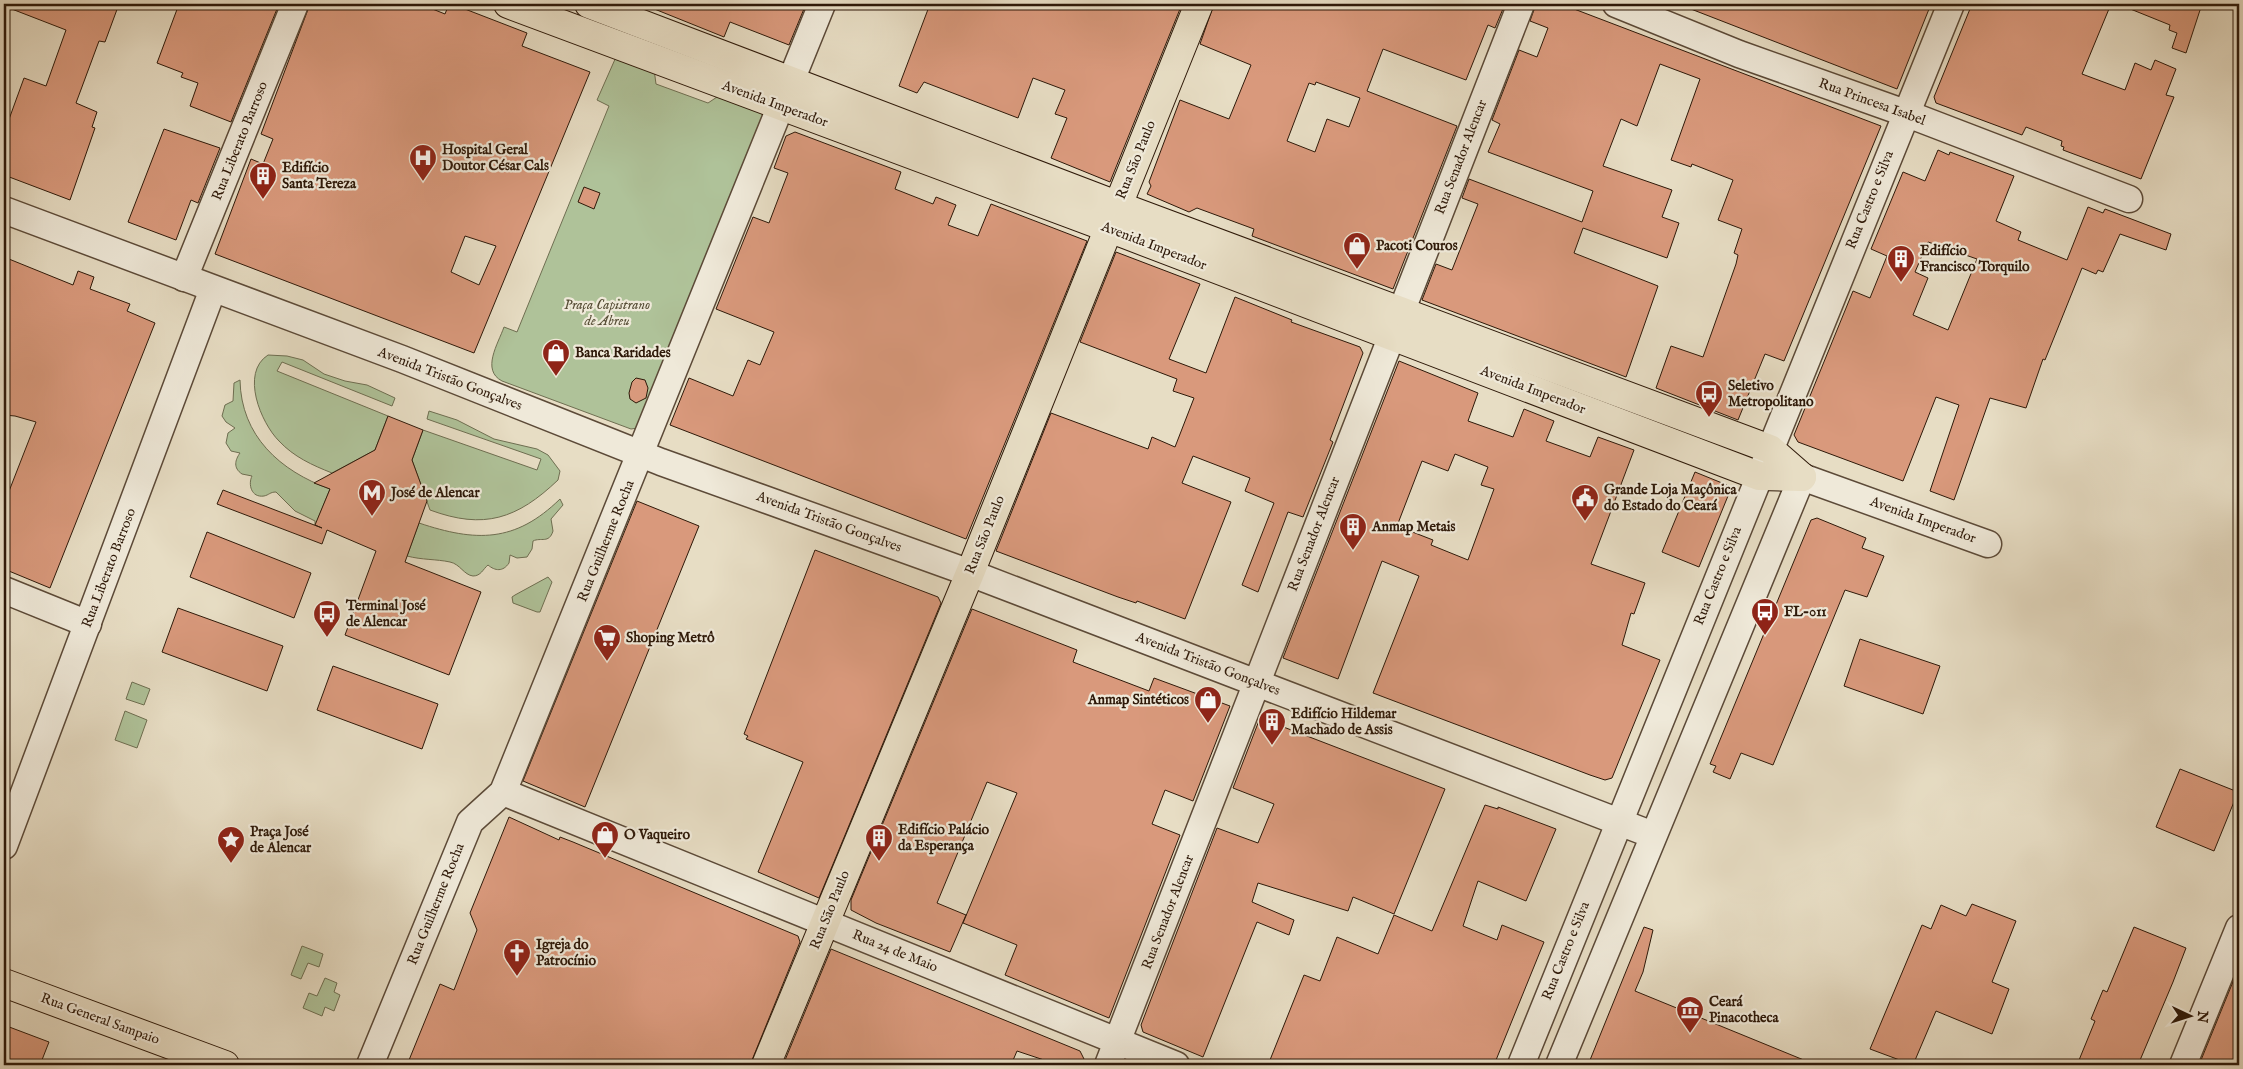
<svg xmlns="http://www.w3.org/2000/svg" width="2243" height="1069" viewBox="0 0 2243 1069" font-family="'IM FELL English',serif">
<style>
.green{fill:#afc299;stroke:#6e6e51}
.building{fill:#d9997c;stroke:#2e1909;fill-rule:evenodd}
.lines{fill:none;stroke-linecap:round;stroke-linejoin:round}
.minor-casing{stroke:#5c4a38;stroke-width:29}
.major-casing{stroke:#2e1909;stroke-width:30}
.minor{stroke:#efe9d9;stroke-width:26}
.major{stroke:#e7ddc4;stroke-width:28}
.labels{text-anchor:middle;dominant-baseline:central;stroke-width:4.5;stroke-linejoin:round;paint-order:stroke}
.street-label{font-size:14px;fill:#2e1909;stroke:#efe9d9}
.poi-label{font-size:14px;font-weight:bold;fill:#2e1909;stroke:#efe9d9;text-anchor:start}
.park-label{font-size:14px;font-style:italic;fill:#554c34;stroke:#efe9d9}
</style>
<rect width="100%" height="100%" fill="#e7ddc4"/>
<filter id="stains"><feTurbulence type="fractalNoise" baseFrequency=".004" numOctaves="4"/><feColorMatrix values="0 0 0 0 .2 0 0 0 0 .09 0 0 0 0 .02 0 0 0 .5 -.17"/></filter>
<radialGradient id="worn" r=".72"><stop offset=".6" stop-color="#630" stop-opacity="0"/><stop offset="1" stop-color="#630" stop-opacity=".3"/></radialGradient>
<g class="green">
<path d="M616,57L654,69L656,84L708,103L720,95L759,110L764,116L638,428L631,429L502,381C481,370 498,344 504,327L517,332L609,106L597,100Z"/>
<path d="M268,355L287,356L303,360L324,374L345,381L367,385L395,398L392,406L282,362L277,371L388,416L375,450L332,473C312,465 294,457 279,441C261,423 240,373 268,355Z"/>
<path d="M240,380C241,436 280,471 330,489L315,526V521L295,511L276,492C270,492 269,495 264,496C251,498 248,484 252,476L242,474C233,468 235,460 240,453L231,451L226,443L228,433L235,428L226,422L222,416L225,405L233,401L234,383Z"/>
<path d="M429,411L457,420L494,439L537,449L548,455L560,471L558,480C517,519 484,530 430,510L412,460L423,430L537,470L541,459L427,419Z"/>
<path d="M560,499L563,505L551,519L553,531C549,544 541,537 533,541L532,549L527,557L517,558L510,555L509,563C503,572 495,571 488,565C483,569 481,576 473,576C464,575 460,564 450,562C436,559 422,560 407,556L419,523C476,542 515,543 560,499Z"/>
<polygon points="548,577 552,582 540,612 537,612 513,603 512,597 515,595"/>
<polygon points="132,682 150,689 144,705 126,699"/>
<polygon points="125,711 147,720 137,748 115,740"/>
<polygon points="302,946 323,954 319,967 308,963 301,979 291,975"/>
<polygon points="325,978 337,983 334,992 340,995 334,1011 325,1007 322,1016 303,1008 309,993 317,996"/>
</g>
<g class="building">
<polygon points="4,4 119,4 105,42 99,41 76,103 97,112 92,127 95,128 70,200 4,175 4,133 24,78 46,86 66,30 4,6"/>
<polygon points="179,4 279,4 231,122 190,106 198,83 181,77 183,73 157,63"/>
<path d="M310,4H420L445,14L449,4H452L527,33L522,46L590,72L474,353L215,254L251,159L263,164L273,139L261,134ZM465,236L496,246L479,285L451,272Z"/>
<polygon points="642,4 806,4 789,45 730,22 724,37"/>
<polygon points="930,4 1182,4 1110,182 1051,158 1067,118 1055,114 1065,90 1033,78 1018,118 924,82 917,93 899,86"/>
<path d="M1214,4H1505L1495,28L1488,25L1466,80L1383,49L1367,91L1457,126L1393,289L1252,236L1254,229L1197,208L1189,212L1147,194L1151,186L1149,182L1180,100L1229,119L1251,65L1200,44ZM1316,82L1360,98L1349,127L1327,119L1315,152L1287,141L1309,83L1315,85Z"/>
<polygon points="1536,4 1561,4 1881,126 1784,361 1765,354 1738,420 1656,388 1671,346 1703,357 1736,264 1738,255 1734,253 1742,229 1718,220 1733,180 1692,164 1691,167 1671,160 1700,79 1660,64 1637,126 1621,119 1603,166 1672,190 1662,217 1679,223 1667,258 1583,228 1574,253 1658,286 1626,377 1422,300 1436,264 1452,270 1478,204 1462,198 1469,179 1582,222 1593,191 1488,152 1500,124 1492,120 1519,50 1537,57 1548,28 1530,21"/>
<polygon points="1678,4 1931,4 1897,89"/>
<polygon points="1972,4 2111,4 2082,74 2125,90 2135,63 2151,70 2155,60 2176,69 2166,95 2174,97 2141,179 2063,150 2064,147 2061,146 2062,141 2026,127 2022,135 1936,103 1934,97"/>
<polygon points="2118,4 2202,4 2186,53 2172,48 2177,33 2169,30 2170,25"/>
<polygon points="164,129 220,148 198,203 191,200 176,240 128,222"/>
<polygon points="795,132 901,172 895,189 933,204 936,197 956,205 948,225 978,236 991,204 1087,241 966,539 670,425 689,378 733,396 748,360 760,365 774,332 716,309 753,217 769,223 788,173 774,168 786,136"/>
<path d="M1938,150L1949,155L1950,152L2014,176L1996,221L2021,232L2018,240L2067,260L2088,207L2103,213L2105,209L2171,234L2166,250L2120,234L2103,272L2098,270L2096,274L2082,268L2045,360L2043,359L2026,408L1990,398L1954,500L1930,491L1959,405L1936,397L1903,481L1798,442L1794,435L1853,291L1870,298L1887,256L1871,249L1903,172L1925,181ZM1928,242L1977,259L1948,330L1913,315L1928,278L1915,272Z"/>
<polygon points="584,187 600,193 594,209 578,202"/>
<polygon points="1116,252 1200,284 1169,359 1206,373 1235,297 1292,320 1291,322 1360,347 1363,353 1330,440 1333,442 1303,517 1288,512 1258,592 1242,585 1274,503 1245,491 1250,478 1193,456 1182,483 1231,502 1185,619 1137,601 1136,603 1118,597 996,551 1051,413 1148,449 1152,437 1175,447 1194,398 1173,391 1177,379 1080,342"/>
<polygon points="4,257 73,285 78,271 94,277 90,289 130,304 127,311 155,323 50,588 4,569 4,504 36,422 15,416 4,415"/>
<path d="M1399,361L1478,393L1468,421L1513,437L1524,409L1554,421L1546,441L1590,457L1598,437L1634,450L1591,564L1645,583L1634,614L1631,613L1622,645L1660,660L1612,778L1605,780L1590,775L1373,693L1419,576L1382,561L1338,679L1283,658ZM1455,454L1488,467L1481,485L1494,489L1468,560L1431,545L1433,540L1397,526L1422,461L1448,471Z"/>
<polygon points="636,378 645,380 648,388 646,398 636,403 630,399 629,393 632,382"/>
<polygon points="388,416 423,430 412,460 427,501 405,562 481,592 449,675 345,635 376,551 327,530 322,544 217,504 223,490 322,528 315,525 330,489 314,483 375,450"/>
<polygon points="1695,472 1727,485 1730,491 1699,567 1662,552"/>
<polygon points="637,501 699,526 585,807 523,781"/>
<polygon points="1817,518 1866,538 1862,548 1884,556 1867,597 1845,590 1773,765 1741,753 1730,779 1713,772 1716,766 1710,764 1811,520"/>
<polygon points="207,532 311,573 294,618 190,577"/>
<polygon points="815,550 938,597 941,603 819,898 758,872 803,762 746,739 748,736 744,734"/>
<polygon points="178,608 283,646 267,691 162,652"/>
<polygon points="972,609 1077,650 1073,662 1149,691 1154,678 1230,706 1193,801 1165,790 1152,824 1180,835 1109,1018 1005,975 1017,945 963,923 1017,793 987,782 949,874 937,903 966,915 950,952 876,923 851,910 851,900"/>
<polygon points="1860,639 1940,666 1923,714 1844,686"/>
<polygon points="333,666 438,704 422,749 317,710"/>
<polygon points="1260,718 1445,789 1394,914 1353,897 1348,911 1258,883 1252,902 1294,920 1289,935 1257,922 1203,1057 1143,1032 1141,1025 1217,828 1258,843 1274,804 1233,788"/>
<polygon points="2180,769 2238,792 2214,851 2156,827"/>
<polygon points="1485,805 1498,809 1498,807 1556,829 1526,901 1478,881 1463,926 1497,940 1502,925 1544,942 1494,1065 1268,1065 1304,975 1320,981 1337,937 1378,954 1394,915 1432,931"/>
<polygon points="509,817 559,840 560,837 573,842 798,936 800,942 750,1065 407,1065 440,984 454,990 477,930 470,913"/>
<polygon points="1972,904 2016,921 1992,982 2009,989 1992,1034 1936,1011 1913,1065 1870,1049 1922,925 1931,929 1941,905 1966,916"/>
<polygon points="1644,927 1653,930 1643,972 1635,991 1816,1065 1588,1065"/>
<polygon points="2134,927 2186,948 2173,982 2138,1065 2077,1065 2095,1021 2091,1019 2098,1002 2103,990 2107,992"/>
<polygon points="831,949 1080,1051 1087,1065 1059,1065 1017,1051 1011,1065 783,1065"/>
<polygon points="2239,967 2239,1065 2199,1065"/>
<polygon points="4,1025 49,1042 40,1065 4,1065"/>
</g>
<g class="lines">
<defs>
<g id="minor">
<polyline points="1616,4 1739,54 1905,113 2129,199"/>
<polyline points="4,210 402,359 661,462 970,573 1653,835"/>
<polyline points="184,278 295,4"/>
<polyline points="4,590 88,624"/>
<polyline points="503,792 1176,1065"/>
<polyline points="4,846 213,289"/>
<polyline points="370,1065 470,822 503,792 822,4"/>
<polyline points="1108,1065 1521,4"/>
<polyline points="1521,1065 1951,4"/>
<polyline points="1559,1065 1802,477 1988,544"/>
<polyline points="2183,1065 2239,928"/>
</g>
<g id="major">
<polyline points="508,4 1127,235 1759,476 1802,477"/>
<polyline points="589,4 1135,212 1770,449 1802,477"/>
<polyline points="4,983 225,1065"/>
<polyline points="766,1065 970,573 1199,4"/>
</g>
</defs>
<use href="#minor" class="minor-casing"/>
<use href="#major" class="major-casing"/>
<use href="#minor" class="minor"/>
<use href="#major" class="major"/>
</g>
<defs>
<symbol id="hospital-pin" viewBox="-11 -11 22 30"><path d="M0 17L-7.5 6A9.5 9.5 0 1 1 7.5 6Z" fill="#8f2418" stroke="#efe9d9"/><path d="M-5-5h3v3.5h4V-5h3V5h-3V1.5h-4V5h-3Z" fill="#fff"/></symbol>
<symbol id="building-pin" viewBox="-11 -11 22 30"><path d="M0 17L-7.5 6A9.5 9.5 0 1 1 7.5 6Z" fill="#8f2418" stroke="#efe9d9"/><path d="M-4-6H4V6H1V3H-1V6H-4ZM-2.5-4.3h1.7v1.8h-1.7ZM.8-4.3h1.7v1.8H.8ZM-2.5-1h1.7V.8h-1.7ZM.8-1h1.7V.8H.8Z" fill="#fff"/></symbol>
<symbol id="shop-pin" viewBox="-11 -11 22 30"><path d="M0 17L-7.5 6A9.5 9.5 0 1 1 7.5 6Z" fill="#8f2418" stroke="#efe9d9"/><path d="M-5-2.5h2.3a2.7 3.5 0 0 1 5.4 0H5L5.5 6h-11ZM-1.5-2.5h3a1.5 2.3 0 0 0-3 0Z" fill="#fff"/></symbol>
<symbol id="bus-pin" viewBox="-11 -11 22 30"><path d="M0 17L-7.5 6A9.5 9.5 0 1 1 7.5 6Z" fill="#8f2418" stroke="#efe9d9"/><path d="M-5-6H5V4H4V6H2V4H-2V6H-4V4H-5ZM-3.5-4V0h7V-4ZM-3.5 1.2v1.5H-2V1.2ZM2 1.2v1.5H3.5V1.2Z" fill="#fff"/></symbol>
<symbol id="metro-pin" viewBox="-11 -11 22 30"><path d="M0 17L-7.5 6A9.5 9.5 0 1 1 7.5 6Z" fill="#8f2418" stroke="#efe9d9"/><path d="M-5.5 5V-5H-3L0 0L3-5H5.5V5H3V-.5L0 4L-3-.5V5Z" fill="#fff"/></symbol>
<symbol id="civic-pin" viewBox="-11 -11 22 30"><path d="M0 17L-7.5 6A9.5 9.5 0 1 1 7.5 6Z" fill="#8f2418" stroke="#efe9d9"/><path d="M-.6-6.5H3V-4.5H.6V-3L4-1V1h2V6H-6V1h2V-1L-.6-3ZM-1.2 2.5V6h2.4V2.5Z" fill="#fff"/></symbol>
<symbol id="supermarket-pin" viewBox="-11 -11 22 30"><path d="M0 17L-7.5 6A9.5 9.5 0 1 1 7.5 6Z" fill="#8f2418" stroke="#efe9d9"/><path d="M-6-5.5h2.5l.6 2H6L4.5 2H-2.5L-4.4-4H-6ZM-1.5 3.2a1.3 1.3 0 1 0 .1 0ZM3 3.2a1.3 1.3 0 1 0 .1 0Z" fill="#fff"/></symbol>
<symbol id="sight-pin" viewBox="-11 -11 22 30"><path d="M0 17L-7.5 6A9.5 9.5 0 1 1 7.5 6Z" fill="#8f2418" stroke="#efe9d9"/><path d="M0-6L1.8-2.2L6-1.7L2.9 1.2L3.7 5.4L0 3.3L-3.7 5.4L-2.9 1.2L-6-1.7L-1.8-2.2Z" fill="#fff"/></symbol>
<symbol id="church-pin" viewBox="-11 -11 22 30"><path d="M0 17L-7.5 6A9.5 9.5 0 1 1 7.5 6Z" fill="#8f2418" stroke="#efe9d9"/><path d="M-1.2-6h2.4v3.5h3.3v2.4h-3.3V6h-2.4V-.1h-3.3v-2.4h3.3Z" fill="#fff"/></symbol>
<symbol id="museum-pin" viewBox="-11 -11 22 30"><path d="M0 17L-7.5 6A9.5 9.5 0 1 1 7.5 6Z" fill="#8f2418" stroke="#efe9d9"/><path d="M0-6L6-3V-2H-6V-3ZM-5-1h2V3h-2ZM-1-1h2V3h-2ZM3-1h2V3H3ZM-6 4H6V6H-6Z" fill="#fff"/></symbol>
</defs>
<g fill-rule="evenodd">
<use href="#hospital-pin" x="407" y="142" width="32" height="43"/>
<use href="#building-pin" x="247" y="160" width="32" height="43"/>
<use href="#shop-pin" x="1341" y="230" width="32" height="43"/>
<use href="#building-pin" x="1885" y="243" width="32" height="43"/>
<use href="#shop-pin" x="540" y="337" width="32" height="43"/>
<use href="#bus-pin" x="1693" y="378" width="32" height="43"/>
<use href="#metro-pin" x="356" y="477" width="32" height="43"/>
<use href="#civic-pin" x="1569" y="482" width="32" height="43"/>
<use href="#building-pin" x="1337" y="511" width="32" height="43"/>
<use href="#bus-pin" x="1749" y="596" width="32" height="43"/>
<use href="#bus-pin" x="311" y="598" width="32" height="43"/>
<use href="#supermarket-pin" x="591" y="622" width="32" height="43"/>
<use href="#shop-pin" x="1192" y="684" width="32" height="43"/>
<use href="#building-pin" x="1256" y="706" width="32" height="43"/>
<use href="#shop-pin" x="589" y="819" width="32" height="43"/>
<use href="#building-pin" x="863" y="822" width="32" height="43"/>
<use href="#sight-pin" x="215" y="824" width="32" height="43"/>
<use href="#church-pin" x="501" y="937" width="32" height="43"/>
<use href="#museum-pin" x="1674" y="994" width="32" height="43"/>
</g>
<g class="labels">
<g class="street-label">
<text transform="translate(1872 102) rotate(20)">Rua Princesa Isabel</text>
<text transform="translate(775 104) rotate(20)">Avenida Imperador</text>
<text transform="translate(240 141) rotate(-68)">Rua Liberato Barroso</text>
<text transform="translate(1461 157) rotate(-69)">Rua Senador Alencar</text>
<text transform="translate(1136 160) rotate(-68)">Rua São Paulo</text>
<text transform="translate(1870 200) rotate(-68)">Rua Castro e Silva</text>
<text transform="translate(1154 246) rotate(21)">Avenida Imperador</text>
<text transform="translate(450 379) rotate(21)">Avenida Tristão Gonçalves</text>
<text transform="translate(1533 390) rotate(21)">Avenida Imperador</text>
<text transform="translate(1923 520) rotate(20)">Avenida Imperador</text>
<text transform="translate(829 522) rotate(20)">Avenida Tristão Gonçalves</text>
<text transform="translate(1314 534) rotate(-69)">Rua Senador Alencar</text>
<text transform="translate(985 535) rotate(-68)">Rua São Paulo</text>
<text transform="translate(606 541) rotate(-68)">Rua Guilherme Rocha</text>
<text transform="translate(109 568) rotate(-69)">Rua Liberato Barroso</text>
<text transform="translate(1718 576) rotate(-68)">Rua Castro e Silva</text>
<text transform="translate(1208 664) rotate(21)">Avenida Tristão Gonçalves</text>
<text transform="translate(436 904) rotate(-68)">Rua Guilherme Rocha</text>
<text transform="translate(830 910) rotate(-68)">Rua São Paulo</text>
<text transform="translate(1168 912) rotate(-69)">Rua Senador Alencar</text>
<text transform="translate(895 951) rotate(22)">Rua 24 de Maio</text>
<text transform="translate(1566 951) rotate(-68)">Rua Castro e Silva</text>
<text transform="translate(100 1019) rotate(20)">Rua General Sampaio</text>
</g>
<g class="poi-label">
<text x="442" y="150">Hospital Geral<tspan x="442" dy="16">Doutor César Cals</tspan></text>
<text x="282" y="168">Edifício<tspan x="282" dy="16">Santa Tereza</tspan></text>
<text x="1376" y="246">Pacoti Couros</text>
<text x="1920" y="251">Edifício<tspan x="1920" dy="16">Francisco Torquilo</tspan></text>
<text x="575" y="353">Banca Raridades</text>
<text x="1728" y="386">Seletivo<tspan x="1728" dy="16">Metropolitano</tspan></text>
<text x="1604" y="490">Grande Loja Maçônica<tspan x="1604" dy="16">do Estado do Ceará</tspan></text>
<text x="391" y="493">José de Alencar</text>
<text x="1372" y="527">Anmap Metais</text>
<text x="346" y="606">Terminal José<tspan x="346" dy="16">de Alencar</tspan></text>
<text x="1784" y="612">FL-011</text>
<text x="626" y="638">Shoping Metrô</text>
<text x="1189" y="700" text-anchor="end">Anmap Sintéticos</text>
<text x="1291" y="714">Edifício Hildemar<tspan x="1291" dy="16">Machado de Assis</tspan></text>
<text x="898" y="830">Edifício Palácio<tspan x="898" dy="16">da Esperança</tspan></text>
<text x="250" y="832">Praça José<tspan x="250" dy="16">de Alencar</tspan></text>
<text x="624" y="835">O Vaqueiro</text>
<text x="536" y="945">Igreja do<tspan x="536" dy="16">Patrocínio</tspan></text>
<text x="1709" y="1002">Ceará<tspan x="1709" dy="16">Pinacotheca</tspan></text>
</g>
<g class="park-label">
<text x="607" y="305">Praça Capistrano<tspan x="607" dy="16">de Abreu</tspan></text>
</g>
</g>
<rect width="2243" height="1069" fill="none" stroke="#e7ddc4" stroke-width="20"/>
<rect x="5" y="5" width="2233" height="1059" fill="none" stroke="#2e1909" stroke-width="2.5"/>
<rect x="10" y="10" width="2223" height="1049" fill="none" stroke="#2e1909"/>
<g transform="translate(2190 1016) rotate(94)" stroke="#efe9d9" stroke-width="4" paint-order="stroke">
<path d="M0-4L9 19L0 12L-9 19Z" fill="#2e1909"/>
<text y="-8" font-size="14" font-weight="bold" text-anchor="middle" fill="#2e1909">N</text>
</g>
<rect width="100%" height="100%" filter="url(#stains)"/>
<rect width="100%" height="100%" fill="url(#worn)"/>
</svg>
